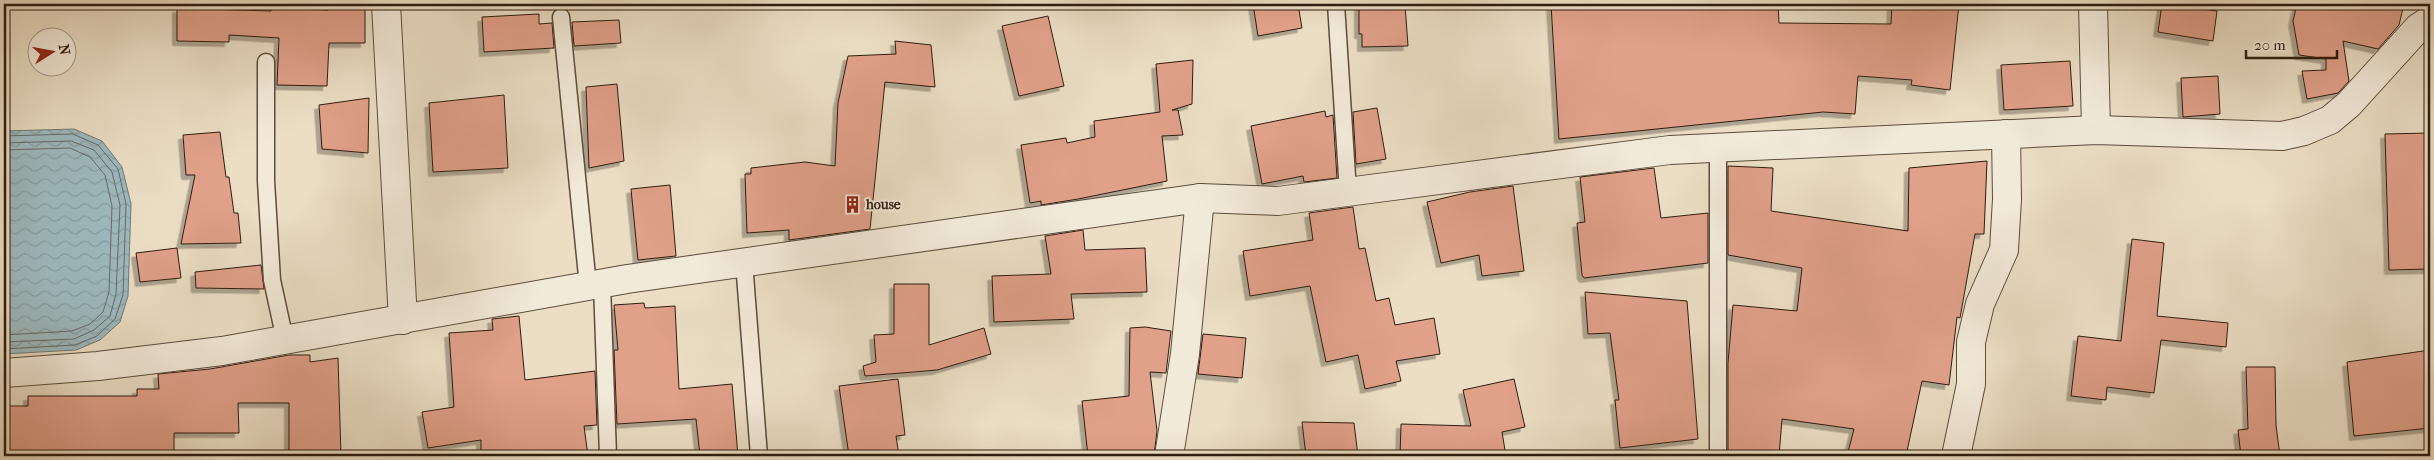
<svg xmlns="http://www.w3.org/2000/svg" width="2434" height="460" viewBox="0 0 2434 460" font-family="'IM FELL French Canon',serif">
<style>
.water{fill:url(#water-waves);stroke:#717a79}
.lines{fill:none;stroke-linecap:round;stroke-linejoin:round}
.shore{stroke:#666a67;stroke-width:1}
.building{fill:#e0a08a;stroke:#2e1c0f;filter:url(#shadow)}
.lane-casing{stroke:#5d4c3c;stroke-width:19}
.street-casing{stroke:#5d4c3c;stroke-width:30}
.lane{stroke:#f2ead9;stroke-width:16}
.street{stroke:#f2ead9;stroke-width:28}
.labels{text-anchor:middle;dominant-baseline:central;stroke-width:4;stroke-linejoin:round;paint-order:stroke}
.poi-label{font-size:14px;font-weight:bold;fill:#2e1c0f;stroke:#f2ead9;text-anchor:start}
</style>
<defs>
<pattern id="water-waves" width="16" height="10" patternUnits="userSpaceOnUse" patternTransform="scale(1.25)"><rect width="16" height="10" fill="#9db9bf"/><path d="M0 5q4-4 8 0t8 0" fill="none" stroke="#889ea3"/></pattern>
<filter id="shadow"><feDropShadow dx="-4.5" dy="4.5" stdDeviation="0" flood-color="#0004"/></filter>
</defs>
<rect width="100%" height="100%" fill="#ebdec5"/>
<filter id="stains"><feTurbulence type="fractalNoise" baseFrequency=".004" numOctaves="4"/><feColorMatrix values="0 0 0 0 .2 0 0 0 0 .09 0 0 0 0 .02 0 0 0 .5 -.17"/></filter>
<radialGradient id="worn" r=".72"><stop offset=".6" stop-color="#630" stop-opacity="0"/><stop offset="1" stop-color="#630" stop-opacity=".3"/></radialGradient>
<polygon class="water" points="74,129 102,141 122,167 131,204 128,296 120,322 100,340 76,350 4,354 4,131"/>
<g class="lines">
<g class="shore">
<polyline points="4,136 73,134 98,145 118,169 126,204 123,295 115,319 97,336 75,345 4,349"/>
<polyline points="4,143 71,141 94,150 112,172 120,205 116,294 110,316 94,330 74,339 4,342"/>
<polyline points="4,150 70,148 90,157 105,175 112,206 109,292 103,312 90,324 72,331 4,335"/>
</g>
</g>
<g class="building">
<polygon points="1253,4 1298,4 1302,28 1258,36"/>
<polygon points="1359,4 1405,4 1408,46 1362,47 1362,34 1359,34"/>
<polygon points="1551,4 1778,4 1779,23 1891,24 1892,4 1959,4 1950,90 1911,85 1912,80 1858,76 1855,114 1823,112 1559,139"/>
<polygon points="2162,4 2217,11 2213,41 2158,32"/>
<polygon points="2297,4 2404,4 2399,25 2378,49 2343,41 2349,81 2338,93 2307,99 2302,71 2326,70 2326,59 2299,55 2293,21"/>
<polygon points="271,7 328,10 328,8 365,9 365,43 329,43 327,86 277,85 279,38 229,35 229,42 177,41 177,8 271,11"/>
<polygon points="539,14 539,24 552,23 554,48 484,52 482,17"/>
<polygon points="1048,16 1064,86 1019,96 1002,26"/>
<polygon points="619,20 621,43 574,46 572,22"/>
<polygon points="895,41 931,45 935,87 885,82 870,229 789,240 789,230 747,233 745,174 751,174 751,168 805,162 835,166 838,103 848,56 896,54"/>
<polygon points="1193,60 1192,104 1172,110 1178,110 1183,135 1162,136 1167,181 1078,199 1041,205 1041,201 1030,203 1021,145 1066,138 1067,143 1095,137 1094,121 1160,112 1156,64"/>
<polygon points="2070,61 2073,106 2004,110 2001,65"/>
<polygon points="2218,76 2220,114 2183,117 2181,78"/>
<polygon points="617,84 624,161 589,168 586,87"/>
<polygon points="504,95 508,168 433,172 429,103"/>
<polygon points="369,98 368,153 322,149 319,105"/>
<polygon points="1377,108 1386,159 1356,164 1353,112"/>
<polygon points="1325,111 1326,117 1333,115 1337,178 1304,182 1303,176 1262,184 1251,126"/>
<polygon points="220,132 226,177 229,177 234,213 238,213 241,243 181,244 195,175 186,175 183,135"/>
<polygon points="2430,133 2430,269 2389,270 2385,134"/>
<polygon points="1987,161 1984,234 1975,234 1960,318 1957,317 1949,385 1922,381 1906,456 1847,456 1854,429 1782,419 1779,456 1728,456 1728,363 1733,305 1797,311 1802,268 1728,255 1728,166 1773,168 1771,211 1908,231 1909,168"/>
<polygon points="1654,168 1661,218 1708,213 1708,263 1584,278 1582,275 1577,223 1585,222 1580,177"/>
<polygon points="670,185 676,256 638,260 631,189"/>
<polygon points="1513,186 1524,271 1482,276 1479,255 1441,263 1427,202 1470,192"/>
<polygon points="1353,207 1359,249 1365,248 1376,301 1389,298 1395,325 1434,318 1440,354 1396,361 1401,381 1365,389 1358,355 1326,362 1310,286 1250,296 1243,251 1313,240 1309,213"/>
<polygon points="1083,230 1085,250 1145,248 1147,292 1071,294 1074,319 994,322 992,276 1051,274 1045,236"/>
<polygon points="2132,239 2164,243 2157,316 2228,323 2226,347 2161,340 2154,393 2107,387 2106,400 2071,396 2078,336 2121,341"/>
<polygon points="177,248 181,278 140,282 136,253"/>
<polygon points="261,265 264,289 196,288 195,272"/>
<polygon points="894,284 929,284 929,345 984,328 991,354 937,370 865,376 863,366 876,362 874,335 894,334"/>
<polygon points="1585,292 1687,301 1698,439 1620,448 1615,400 1619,400 1610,333 1588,334"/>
<polygon points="644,303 645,308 675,306 679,389 732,384 738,456 700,456 696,419 617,424 614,350 618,350 614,305"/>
<polygon points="519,316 525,380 595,371 597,425 584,426 588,456 481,456 481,440 428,448 422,412 454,407 449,333 493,330 492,319"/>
<polygon points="1145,327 1171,331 1166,373 1150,372 1157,431 1154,456 1088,456 1082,401 1129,396 1130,328"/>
<polygon points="1203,334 1246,338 1242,378 1198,374"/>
<polygon points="2430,350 2430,428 2354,436 2347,362"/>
<polygon points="289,355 310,355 310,362 338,358 341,456 289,455 289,403 238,403 239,433 174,433 174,456 4,456 4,406 28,406 28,396 137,396 137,389 159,389 158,374 210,369"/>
<polygon points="2246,367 2275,367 2276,425 2280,456 2241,456 2238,430 2248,429"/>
<polygon points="898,379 905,435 896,436 899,456 849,456 839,386"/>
<polygon points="1514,379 1525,427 1502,432 1506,456 1400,456 1401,424 1471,426 1463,390"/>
<polygon points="1302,422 1354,423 1358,456 1306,456"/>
</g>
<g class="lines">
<defs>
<g id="lane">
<polyline points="1336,4 1348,192"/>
<polyline points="561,17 588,286"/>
<polyline points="266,62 266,181 272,280 285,340"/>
<polyline points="1718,147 1718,456"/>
<polyline points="744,262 759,456"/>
<polyline points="602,284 608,456"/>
</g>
<g id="street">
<polyline points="386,4 403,320"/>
<polyline points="2093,4 2096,130"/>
<polyline points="1200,198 1278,201 1670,150 2096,130 2282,136 2304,131 2330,120 2349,104 2418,28 2430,20"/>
<polyline points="4,373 98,366 222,351 627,279 1200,198 1185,354 1169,456"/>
<polyline points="1956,456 1971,384 1971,342 1980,304 2004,250 2007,199 2006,134"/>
</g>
</defs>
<use href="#lane" class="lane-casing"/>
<use href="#street" class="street-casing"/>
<use href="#lane" class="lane"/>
<use href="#street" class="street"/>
</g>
<defs>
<symbol id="building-bare" viewBox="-9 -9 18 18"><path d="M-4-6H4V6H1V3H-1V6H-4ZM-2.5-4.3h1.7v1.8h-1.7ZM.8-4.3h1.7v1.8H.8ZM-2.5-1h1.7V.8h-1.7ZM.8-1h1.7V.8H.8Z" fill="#8f2418" stroke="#f2ead9" stroke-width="2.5" paint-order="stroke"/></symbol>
</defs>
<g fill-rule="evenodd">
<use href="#building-bare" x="840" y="192" width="25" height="25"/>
</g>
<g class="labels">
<g class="poi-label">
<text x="866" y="204">house</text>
</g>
</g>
<rect width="2434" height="460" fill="none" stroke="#ebdec5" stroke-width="20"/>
<rect x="5" y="5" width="2424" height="450" fill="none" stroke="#2e1c0f" stroke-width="2.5"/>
<rect x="10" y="10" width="2414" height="440" fill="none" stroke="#2e1c0f"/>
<g transform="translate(52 52) rotate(79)"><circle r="24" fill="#f2ead9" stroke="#a49888"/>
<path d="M0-4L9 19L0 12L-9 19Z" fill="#8f2418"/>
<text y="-8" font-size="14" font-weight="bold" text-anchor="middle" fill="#2e1c0f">N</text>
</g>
<path d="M2246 50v8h91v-8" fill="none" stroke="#2e1c0f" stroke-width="2.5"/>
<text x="2254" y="50" font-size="15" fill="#2e1c0f" stroke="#f2ead9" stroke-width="4" paint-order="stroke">20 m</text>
<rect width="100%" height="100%" filter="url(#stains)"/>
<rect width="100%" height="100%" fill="url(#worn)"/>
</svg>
